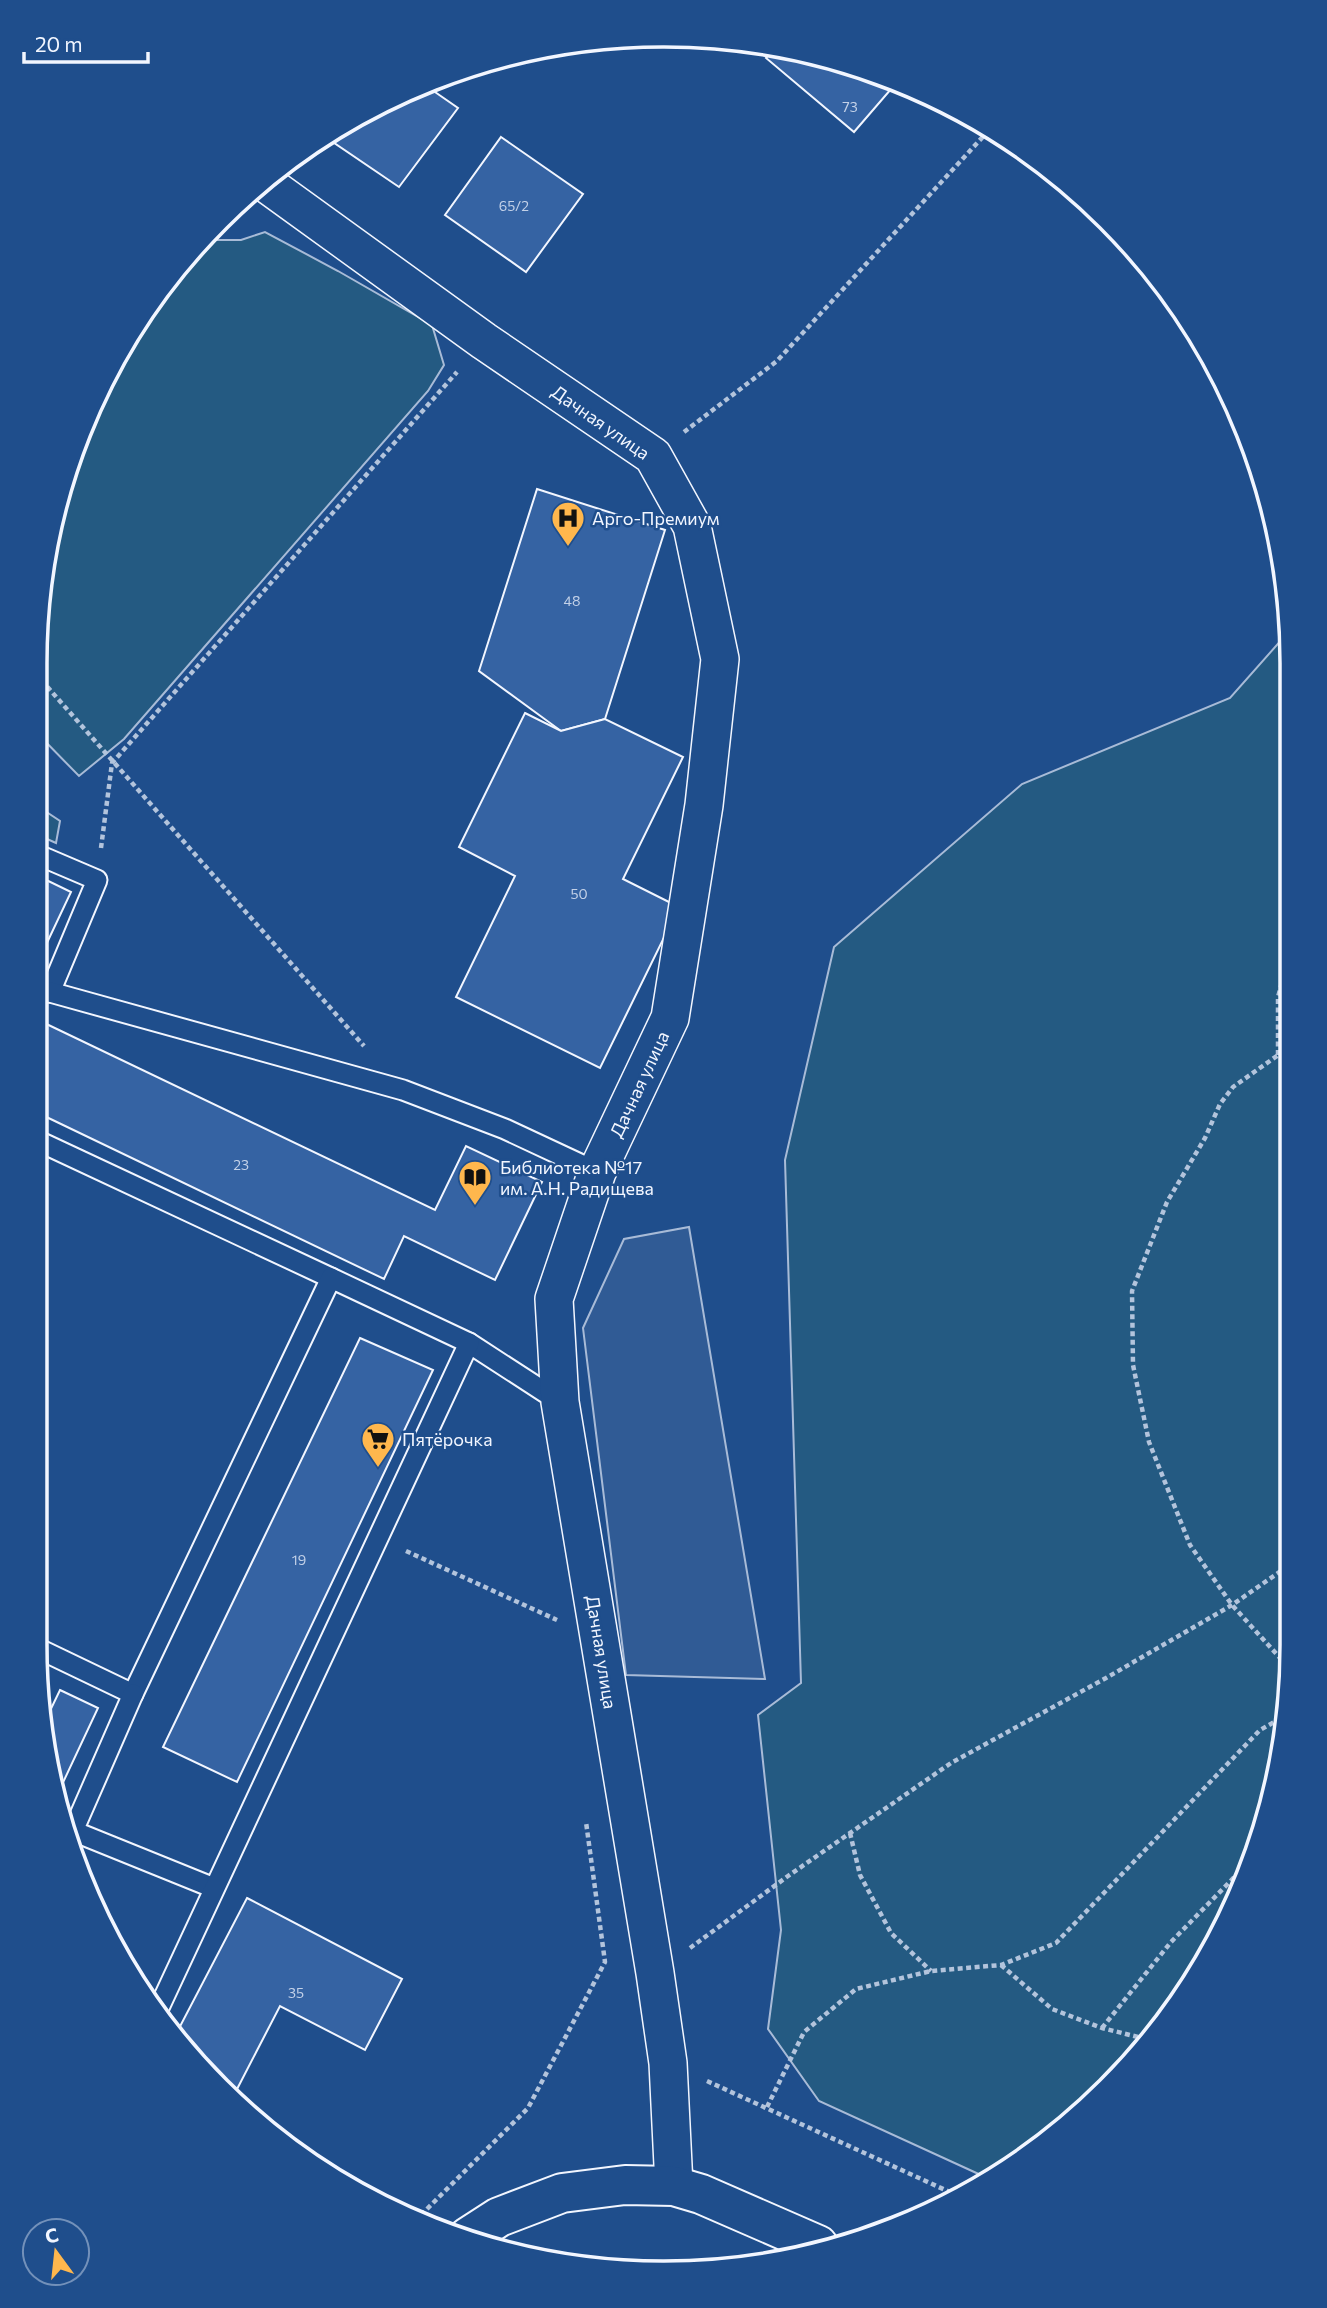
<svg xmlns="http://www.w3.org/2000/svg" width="1327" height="2308" viewBox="0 0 1327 2308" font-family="Commissioner,sans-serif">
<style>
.green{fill:#245a82;stroke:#a8bbd7;stroke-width:2}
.parking{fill:#305b95;stroke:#a8bbd7;stroke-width:2}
.building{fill:#3563a3;stroke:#f2f6ff;stroke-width:2}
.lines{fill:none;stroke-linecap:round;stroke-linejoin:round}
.lane-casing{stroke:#f2f6ff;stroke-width:23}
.street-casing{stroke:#f2f6ff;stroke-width:40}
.secondary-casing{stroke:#f2f6ff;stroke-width:42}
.path{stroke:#b3c4dc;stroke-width:4.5;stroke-dasharray:5 3.5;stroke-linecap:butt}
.lane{stroke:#1f4e8c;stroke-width:19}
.street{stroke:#1f4e8c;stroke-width:37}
.secondary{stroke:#1f4e8c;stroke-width:38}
.labels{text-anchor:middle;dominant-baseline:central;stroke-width:5;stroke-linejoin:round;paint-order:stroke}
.number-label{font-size:14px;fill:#c3d1e8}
.street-label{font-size:18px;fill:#f2f6ff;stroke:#1f4e8c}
.poi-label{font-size:18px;fill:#f2f6ff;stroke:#1f4e8c;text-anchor:start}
.rim{fill:none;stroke:#f2f6ff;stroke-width:3.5}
</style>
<rect width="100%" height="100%" fill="#1f4e8c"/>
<g class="green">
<polygon points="208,232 214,240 241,240 265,232 338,271 432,325 444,365 428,391 124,739 79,776 36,732 36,622 68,461 141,315"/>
<polygon points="1291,629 1291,1686 1259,1847 1186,1993 1078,2117 983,2176 819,2101 768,2029 781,1930 758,1715 801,1683 785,1160 834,947 1022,784 1230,698"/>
<polygon points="36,805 60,821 56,843 36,834"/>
</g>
<polygon class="parking" points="689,1227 765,1679 626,1675 583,1328 624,1239"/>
<g class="building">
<polygon points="776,46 786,47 898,81 854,132 766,58"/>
<polygon points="422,83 458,108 399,187 324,136"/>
<polygon points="501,137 583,194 526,272 445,215"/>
<polygon points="537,489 665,530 605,719 561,731 479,671"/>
<polygon points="525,713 561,731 605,719 683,757 623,879 679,907 600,1068 456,997 515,876 459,847"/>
<polygon points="36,875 71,892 36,966"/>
<polygon points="36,1019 435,1210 466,1146 542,1182 495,1280 404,1236 384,1279 36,1112"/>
<polygon points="360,1338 433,1370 237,1782 163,1747"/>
<polygon points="60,1690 98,1708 59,1791 47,1717"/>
<polygon points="247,1898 402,1979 365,2050 280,2006 235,2093 175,2036"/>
</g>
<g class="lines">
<defs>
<g id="lane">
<polyline points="36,991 50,992 97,880 36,854"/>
<polyline points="50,992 403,1090 505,1129 597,1172"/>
<polyline points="36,1140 331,1278"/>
<polyline points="35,1647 133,1694 331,1278 469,1343 560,1402"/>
<polyline points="133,1694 73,1831 214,1888"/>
<polyline points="157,2012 469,1343"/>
</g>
<polyline id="street" points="264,182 484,341 653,456 692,526 720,659 704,805 670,1018 597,1172 554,1299 560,1402 655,1973 668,2063 674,2186"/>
<polyline id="secondary" points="468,2237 499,2217 562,2193 625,2185 674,2186 701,2194 818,2245"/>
</defs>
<use href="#lane" class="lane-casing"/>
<use href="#street" class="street-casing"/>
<use href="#secondary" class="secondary-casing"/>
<g class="path">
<polyline points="684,432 777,361 990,129"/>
<polyline points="36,674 364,1046"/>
<polyline points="101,848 112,763 457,372"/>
<polyline points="1291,1046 1233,1087 1220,1104 1205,1138 1167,1202 1132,1291 1133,1365 1149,1442 1190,1545 1232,1605 1291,1670"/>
<polyline points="1278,1055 1278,997 1291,949"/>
<polyline points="406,1551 557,1620"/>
<polyline points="850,1833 860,1875 891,1933 931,1971"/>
<polyline points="690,1948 788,1876 951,1763 1106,1678 1232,1605 1291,1564"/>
<polyline points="1001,1965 1052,2009 1102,2028 1146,2039"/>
<polyline points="1102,2028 1171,1942 1252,1859"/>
<polyline points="707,2081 954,2194"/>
<polyline points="767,2107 804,2032 856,1989 931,1971 1001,1965 1056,1943 1260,1730 1285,1716"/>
<polyline points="421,2215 528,2108 605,1962 586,1822"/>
</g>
<use href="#lane" class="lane"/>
<use href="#street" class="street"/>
<use href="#secondary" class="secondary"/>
</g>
<defs>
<symbol id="hospital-pin" viewBox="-11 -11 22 30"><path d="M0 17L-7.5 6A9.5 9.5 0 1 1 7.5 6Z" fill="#ffb74d" stroke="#1f4e8c"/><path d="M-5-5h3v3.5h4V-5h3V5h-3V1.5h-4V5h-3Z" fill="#111"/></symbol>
<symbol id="library-pin" viewBox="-11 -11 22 30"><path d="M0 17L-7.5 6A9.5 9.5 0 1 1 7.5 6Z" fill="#ffb74d" stroke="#1f4e8c"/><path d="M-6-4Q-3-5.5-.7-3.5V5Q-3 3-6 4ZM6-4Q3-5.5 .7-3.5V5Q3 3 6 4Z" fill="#111"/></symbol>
<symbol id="supermarket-pin" viewBox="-11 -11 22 30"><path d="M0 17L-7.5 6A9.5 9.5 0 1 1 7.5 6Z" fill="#ffb74d" stroke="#1f4e8c"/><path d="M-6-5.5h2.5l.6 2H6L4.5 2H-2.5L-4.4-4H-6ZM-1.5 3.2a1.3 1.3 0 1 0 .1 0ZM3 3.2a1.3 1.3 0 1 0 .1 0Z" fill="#111"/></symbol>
</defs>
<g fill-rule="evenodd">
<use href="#hospital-pin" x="549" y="499" width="38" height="52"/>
<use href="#library-pin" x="456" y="1158" width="38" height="52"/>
<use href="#supermarket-pin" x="359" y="1420" width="38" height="52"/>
</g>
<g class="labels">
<g class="number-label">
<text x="850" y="106">73</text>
<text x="514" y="205">65/2</text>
<text x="572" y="600">48</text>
<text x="579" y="893">50</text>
<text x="241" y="1164">23</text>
<text x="299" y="1559">19</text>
<text x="296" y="1992">35</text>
</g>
<g class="street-label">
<text transform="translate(601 422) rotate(35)">Дачная улица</text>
<text transform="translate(639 1084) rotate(-65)">Дачная улица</text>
<text transform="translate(602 1652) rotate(81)">Дачная улица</text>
</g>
<g class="poi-label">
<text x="592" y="518">Арго-Премиум</text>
<text x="500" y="1167">Библиотека №17<tspan x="500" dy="21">им. А.Н. Радищева</tspan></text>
<text x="402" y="1439">Пятёрочка</text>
</g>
</g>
<path d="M0 0H1327V2308H0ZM663 47H664A616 616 0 0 1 1280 663V1645A616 616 0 0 1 664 2261H663A616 616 0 0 1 47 1645V663A616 616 0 0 1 663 47Z" fill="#1f4e8c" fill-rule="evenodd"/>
<path class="rim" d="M663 47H664A616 616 0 0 1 1280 663V1645A616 616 0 0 1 664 2261H663A616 616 0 0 1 47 1645V663A616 616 0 0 1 663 47Z"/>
<g transform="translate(56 2252) rotate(345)"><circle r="33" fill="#1f4e8c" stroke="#7391ba" stroke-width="2"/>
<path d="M0-5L12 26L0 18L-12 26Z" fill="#ffb74d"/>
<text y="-10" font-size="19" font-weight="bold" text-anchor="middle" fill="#f2f6ff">С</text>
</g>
<path d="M24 52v10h124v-10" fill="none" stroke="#f2f6ff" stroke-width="3.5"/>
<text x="35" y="52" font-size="21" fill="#f2f6ff" stroke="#1f4e8c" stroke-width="5" paint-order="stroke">20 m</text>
</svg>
